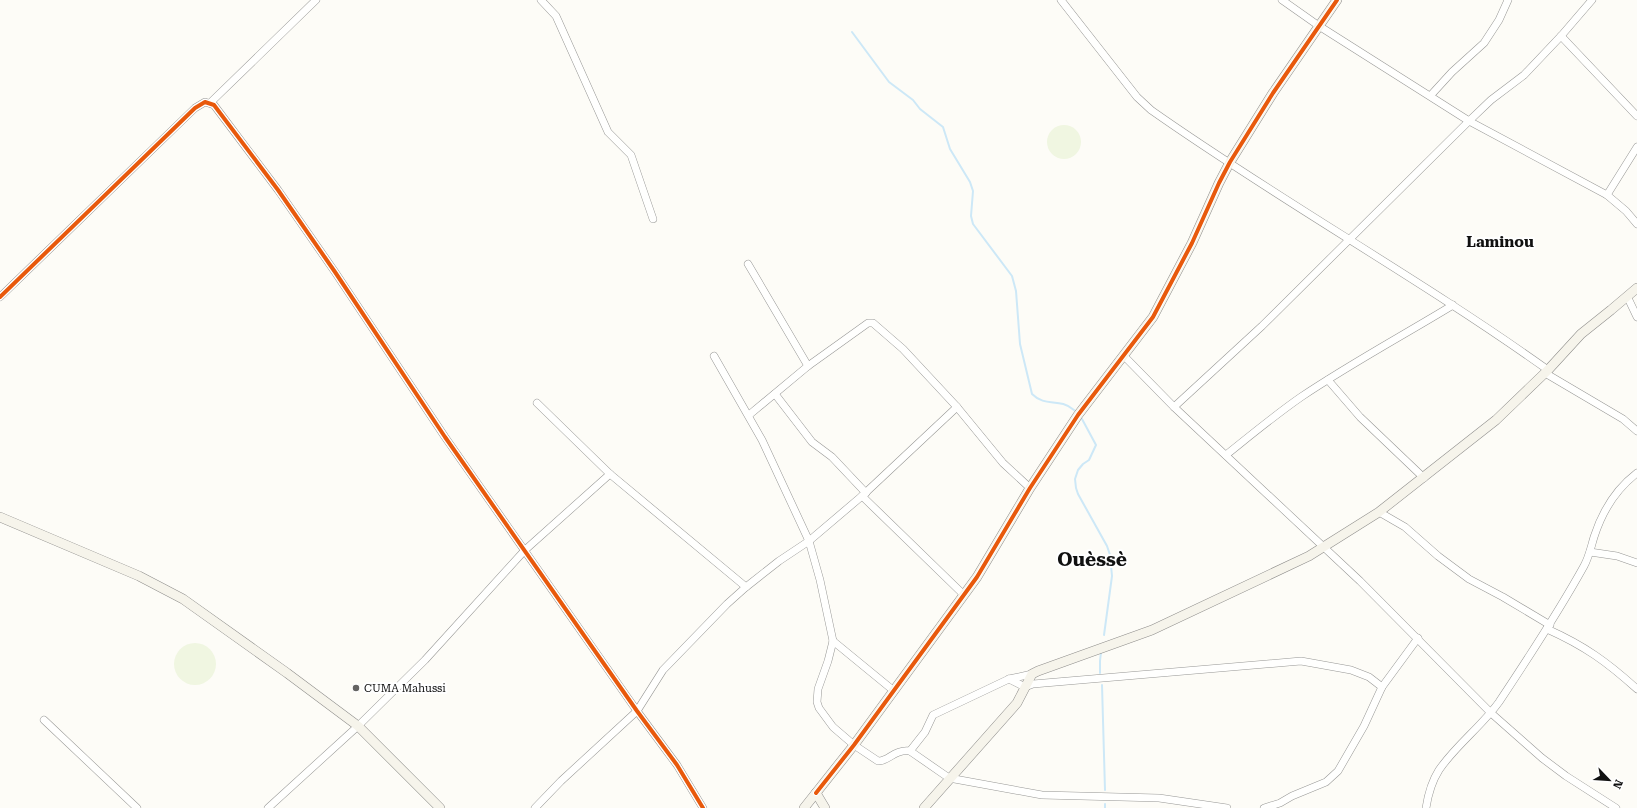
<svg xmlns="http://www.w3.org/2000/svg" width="1637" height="808" viewBox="0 0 1637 808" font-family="'Roboto Serif',serif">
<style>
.pitch{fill:#f0f6e1}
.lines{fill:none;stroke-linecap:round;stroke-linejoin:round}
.stream{stroke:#cde8f7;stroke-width:2}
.street-casing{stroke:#979795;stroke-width:8}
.secondary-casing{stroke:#8e8d8b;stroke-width:10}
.street{stroke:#fffffe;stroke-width:7}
.secondary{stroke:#f6f4eb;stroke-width:9}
.cycleway-casing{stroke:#fff;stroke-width:6}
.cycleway{stroke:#e8590c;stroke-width:4}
.poi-dot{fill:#646362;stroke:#fff;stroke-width:1.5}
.labels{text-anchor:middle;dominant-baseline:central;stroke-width:4;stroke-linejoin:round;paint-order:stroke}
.poi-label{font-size:11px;fill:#111;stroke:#fff;text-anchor:start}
.district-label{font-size:15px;font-weight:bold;fill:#111;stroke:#fff}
.town-label{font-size:19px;font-weight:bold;fill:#111;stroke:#fff}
</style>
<rect width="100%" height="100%" fill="#fdfcf7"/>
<g class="pitch">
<circle cx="1064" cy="142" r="17"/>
<circle cx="195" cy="664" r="21"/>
</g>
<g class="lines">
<g class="stream">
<path d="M852,32L889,82L913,100L920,109L943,127L950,149L970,182L973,191L971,216L973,224L1012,276L1016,291L1020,344L1032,394C1046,408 1059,397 1074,410"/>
<polyline points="1082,419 1096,445 1089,460 1083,464 1078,470 1075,479 1076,488 1078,494 1107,546 1110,555 1112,576 1104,635"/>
<polyline points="1100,673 1100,661 1101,652"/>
<polyline points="1102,685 1105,790"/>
<polyline points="1105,808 1105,804"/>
</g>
<defs>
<g id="street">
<polyline points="541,0 556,16 608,132 631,155 653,219"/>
<path d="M1061,0L1137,97L1151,110C1280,201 1419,278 1548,370"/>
<polyline points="1282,0 1319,26 1469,121 1607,195 1626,211 1637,224"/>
<polyline points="1561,36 1637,116"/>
<polyline points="1431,95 1452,72 1484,43 1499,20 1508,0"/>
<polyline points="210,103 316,0"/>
<polyline points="1607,195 1637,147"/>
<polyline points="748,264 808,366"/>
<polyline points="1627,296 1637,317"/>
<polyline points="0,297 195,108 205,102 214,105 278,190 335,272 445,437 637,711 677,765 703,808"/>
<path d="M714,356L762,440L809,541L820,580L833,641L828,661L818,689L817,702L819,708L833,727L854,745L878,761C888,762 894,749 910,751L949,778L1042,795L1159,798L1227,808"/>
<polyline points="1124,356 1174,407 1360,581 1491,713 1542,758 1566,776 1616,808"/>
<polyline points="1545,373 1623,419 1637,431"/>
<polyline points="1328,380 1360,417 1424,478"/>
<polyline points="775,394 812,442 832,457 866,493"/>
<polyline points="537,403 610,474 746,587"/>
<polyline points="1174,407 1262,326 1469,121 1491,100 1524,75 1561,36 1592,0"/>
<polyline points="749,415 808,366 868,323 873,323 903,349 957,407 1003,463 1030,488"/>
<path d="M1226,455C1251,435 1275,415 1301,397C1350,364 1402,336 1453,305"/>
<polyline points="862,496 964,595"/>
<polyline points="1379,512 1405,527 1438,556 1469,579 1503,597 1550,625"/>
<polyline points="1590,552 1617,556 1637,563"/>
<path d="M1547,629C1585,646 1607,662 1637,689"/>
<polyline points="833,641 894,691"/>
<polyline points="1009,679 1025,687 1033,684 1301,661 1351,670 1369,677 1382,687"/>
<polyline points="44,720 137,808"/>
<polyline points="910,751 925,732 933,715 1009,679 1032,674"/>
<polyline points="268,808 358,726 425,660 525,550 610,474"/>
<polyline points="535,808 561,781 637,711 663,670 727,604 746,587 779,561 809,541 862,496 957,407"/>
<polyline points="1264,808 1280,803 1292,796 1326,782 1338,771 1364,726 1382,687 1418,638"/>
<path d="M1426,808C1428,795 1432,781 1439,770C1456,745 1481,727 1499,702C1529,657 1558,613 1584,566C1589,557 1591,547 1594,537C1602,512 1616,489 1637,473"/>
</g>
<g id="secondary">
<polyline points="0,517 139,576 183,599 287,673 358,726 440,808"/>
<polyline points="816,793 825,808"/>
<polyline points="804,808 854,745 977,577 1030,488 1078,415 1153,317 1192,243 1219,183 1230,162 1273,93 1337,0"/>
<polyline points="924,808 1017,703 1032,674 1038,671 1152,630 1309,556 1379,512 1496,420 1548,370 1581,334 1611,310 1637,288"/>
</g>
</defs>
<use href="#street" class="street-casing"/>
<use href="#secondary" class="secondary-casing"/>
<use href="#street" class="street"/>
<use href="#secondary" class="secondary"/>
<defs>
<g id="cycleway">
<polyline points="0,297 195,108 205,102 214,105 278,190 335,272 445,437 637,711 677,765 703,808"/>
<polyline points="816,793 854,745 977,577 1030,488 1078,415 1153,317 1192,243 1219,183 1230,162 1273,93 1337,0"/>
</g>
</defs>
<use href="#cycleway" class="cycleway-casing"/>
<use href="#cycleway" class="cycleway"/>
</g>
<circle class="poi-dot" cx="356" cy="688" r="4"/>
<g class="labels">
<g class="poi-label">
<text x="364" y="688">CUMA Mahussi</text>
</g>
<g class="district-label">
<text x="1500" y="242">Laminou</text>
</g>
<g class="town-label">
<text x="1092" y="559">Ouèssè</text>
</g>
</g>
<g transform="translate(1609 780) rotate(115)" stroke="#ffffff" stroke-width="3" paint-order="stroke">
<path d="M0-3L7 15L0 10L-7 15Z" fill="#111111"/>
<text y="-6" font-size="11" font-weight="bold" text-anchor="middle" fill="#111111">N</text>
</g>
</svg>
